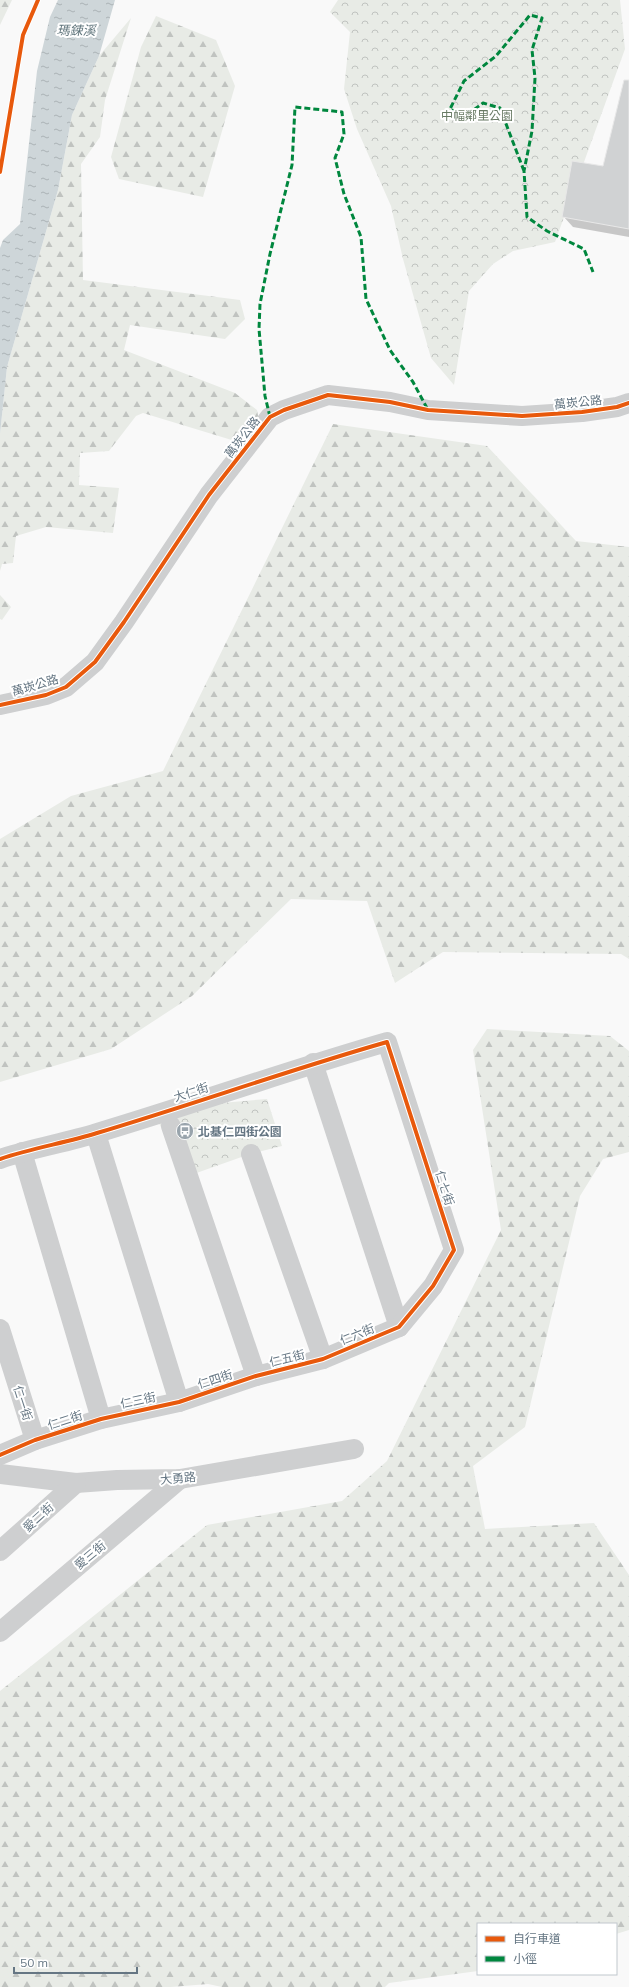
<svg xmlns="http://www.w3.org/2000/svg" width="629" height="1987" viewBox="0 0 629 1987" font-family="Mulish,'Noto Sans TC',sans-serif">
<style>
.forest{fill:url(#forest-firs)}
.park{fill:url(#park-crowns)}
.water{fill:url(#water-ripples)}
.shadow{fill:#0003}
.building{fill:#d0d2d3;stroke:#e8e8e8}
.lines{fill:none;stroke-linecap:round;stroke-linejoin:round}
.minor{stroke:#cecfd0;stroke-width:20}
.quiet{stroke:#00873e;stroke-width:3;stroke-dasharray:6 3;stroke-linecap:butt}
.cycleway-casing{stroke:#fff;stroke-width:6}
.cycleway{stroke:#e8590c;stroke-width:4}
.labels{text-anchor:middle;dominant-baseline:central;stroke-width:4;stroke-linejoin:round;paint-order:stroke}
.park-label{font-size:12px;fill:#687a64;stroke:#fff}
.street-label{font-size:12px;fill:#657683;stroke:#fff}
.poi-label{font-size:12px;font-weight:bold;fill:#657683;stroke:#fff;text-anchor:start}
.water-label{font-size:13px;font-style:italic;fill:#60757c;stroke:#fff}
</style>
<defs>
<pattern id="forest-firs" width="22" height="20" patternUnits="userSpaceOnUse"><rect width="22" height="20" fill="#e8ebe6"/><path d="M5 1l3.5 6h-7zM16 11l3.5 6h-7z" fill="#c0c3c0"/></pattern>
<pattern id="park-crowns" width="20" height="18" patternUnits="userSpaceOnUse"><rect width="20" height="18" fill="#e8ebe6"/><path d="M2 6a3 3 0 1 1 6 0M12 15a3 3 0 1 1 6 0" fill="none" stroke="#c0c3c0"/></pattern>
<pattern id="water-ripples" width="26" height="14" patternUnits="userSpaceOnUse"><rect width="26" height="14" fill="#ced6d9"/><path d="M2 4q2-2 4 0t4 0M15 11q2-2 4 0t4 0" fill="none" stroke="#abb2b5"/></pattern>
</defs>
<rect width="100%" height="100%" fill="#f9f9f9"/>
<g class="forest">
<polygon points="0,0 12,0 0,25"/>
<polygon points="156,16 216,40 235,86 203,197 119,179 111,157 141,47"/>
<polygon points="131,18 105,100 100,137 81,164 83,280 240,300 245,319 225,339 130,325 124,350 235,393 257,410 259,421 235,441 143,413 136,416 109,451 80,453 79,485 119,488 113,533 46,527 16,536 13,563 2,564 0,571 0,434 7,367 58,190 72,115 99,56"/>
<polygon points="333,424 487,446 576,541 629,547 629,959 621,954 443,952 395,983 367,901 291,899 192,996 111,1049 0,1082 0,839 71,796 163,771"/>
<polygon points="0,595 11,607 2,620 0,619"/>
<polygon points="487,1029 610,1036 629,1051 629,1152 603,1159 580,1196 525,1427 473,1466 485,1529 594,1523 629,1575 629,1930 616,1934 616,1924 478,1924 478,1971 389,1983 385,1987 222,1987 208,1984 171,1987 0,1987 0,1691 207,1525 342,1501 387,1461 501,1230 473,1050"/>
</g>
<g class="park">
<polygon points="338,0 620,0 625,49 555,242 513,251 493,264 469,291 454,385 431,358 403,259 391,206 357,129 344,89 350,32 330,12"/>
<polygon points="267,1099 282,1146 250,1154 188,1176 151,1109"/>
</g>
<polygon class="water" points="58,0 115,0 99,56 72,115 58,190 7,367 0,434 0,248 3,240 20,224 37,71 50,17"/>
<polygon class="shadow" points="629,100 629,237 573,227 563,216 604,167"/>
<polygon class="building" points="624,80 629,80 629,229 562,217 572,161 603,166"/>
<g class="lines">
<g class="minor">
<polyline points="0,705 46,695 66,687 95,662 124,622 209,495 270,417 284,410 328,395 390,402 428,410 522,416 582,412 617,407 629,403"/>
<polyline points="313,1063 399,1327"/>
<polyline points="171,1126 256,1376"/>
<polyline points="96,1134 179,1402"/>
<polyline points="22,1152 101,1419"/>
<polyline points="251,1154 323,1359"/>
<path d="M0,1159C32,1148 65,1143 97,1133C194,1104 289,1070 387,1042L454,1250L433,1286L399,1327L323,1359L256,1376L179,1402L101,1419L35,1440L0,1455"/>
<polyline points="0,1329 35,1440"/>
<polyline points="0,1474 76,1483 117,1480 180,1479 354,1449"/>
<polyline points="0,1551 76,1483"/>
<polyline points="0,1632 180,1479"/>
</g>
<g class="quiet">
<polyline points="524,171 500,108 483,103 464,117 450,109 464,81 496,56 530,15 542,18 532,50 535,78 532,131 524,171 527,217 547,231 584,249 593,272"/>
<polyline points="270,417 265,396 259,329 260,304 270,254 292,165 295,107 342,112 344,134 335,158 344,194 361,237 366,299 390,350 413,382 428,410"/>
</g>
<defs>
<g id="cycleway">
<polyline points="0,172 23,35 38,0"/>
<polyline points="0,705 46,695 66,687 95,662 124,622 209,495 270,417 284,410 328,395 390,402 428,410 522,416 582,412 617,407 629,403"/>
<path d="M0,1159C32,1148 65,1143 97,1133C194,1104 289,1070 387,1042L454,1250L433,1286L399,1327L323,1359L256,1376L179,1402L101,1419L35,1440L0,1455"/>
</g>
</defs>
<use href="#cycleway" class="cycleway-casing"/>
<use href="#cycleway" class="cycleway"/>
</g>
<defs>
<symbol id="bus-disc" viewBox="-11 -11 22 22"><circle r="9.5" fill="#99a4ac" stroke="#fff"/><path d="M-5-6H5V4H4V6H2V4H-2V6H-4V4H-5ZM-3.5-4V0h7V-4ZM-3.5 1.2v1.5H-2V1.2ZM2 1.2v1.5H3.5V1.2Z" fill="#fff"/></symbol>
</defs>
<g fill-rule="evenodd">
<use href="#bus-disc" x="175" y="1121" width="20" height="20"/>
</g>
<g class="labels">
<g class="park-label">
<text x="477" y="115">中幅鄰里公園</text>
</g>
<g class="street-label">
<text transform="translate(578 402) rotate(-6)">萬崁公路</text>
<text transform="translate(242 437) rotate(-52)">萬崁公路</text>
<text transform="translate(35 685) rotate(-16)">萬崁公路</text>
<text transform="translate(191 1092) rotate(-18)">大仁街</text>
<text transform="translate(445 1188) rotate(72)">仁七街</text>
<text transform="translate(357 1334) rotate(-22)">仁六街</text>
<text transform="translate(287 1358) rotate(-14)">仁五街</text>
<text transform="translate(215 1379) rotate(-18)">仁四街</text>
<text transform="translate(138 1400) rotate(-12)">仁三街</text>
<text transform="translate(23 1403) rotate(72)">仁一街</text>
<text transform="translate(65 1420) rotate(-18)">仁二街</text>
<text transform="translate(178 1478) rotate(-5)">大勇路</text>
<text transform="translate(38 1517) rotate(-42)">愛二街</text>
<text transform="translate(90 1555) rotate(-40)">愛三街</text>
</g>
<g class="poi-label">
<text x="198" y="1131">北基仁四街公園</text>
</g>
<g class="water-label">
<text x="76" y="30">瑪鋉溪</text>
</g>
</g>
<rect x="477" y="1923" width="140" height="52" fill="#ffffff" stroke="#c1c8cd"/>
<rect x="485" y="1936" width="20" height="6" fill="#e8590c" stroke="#c1c8cd"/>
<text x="513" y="1943" font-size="12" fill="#657683">自行車道</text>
<rect x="485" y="1956" width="20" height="6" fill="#00873e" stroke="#c1c8cd"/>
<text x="513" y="1963" font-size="12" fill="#657683">小徑</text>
<path d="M14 1967v6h123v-6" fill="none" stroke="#657683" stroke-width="2"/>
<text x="20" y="1967" font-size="12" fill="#657683" stroke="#ffffff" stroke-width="3" paint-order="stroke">50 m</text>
</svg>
